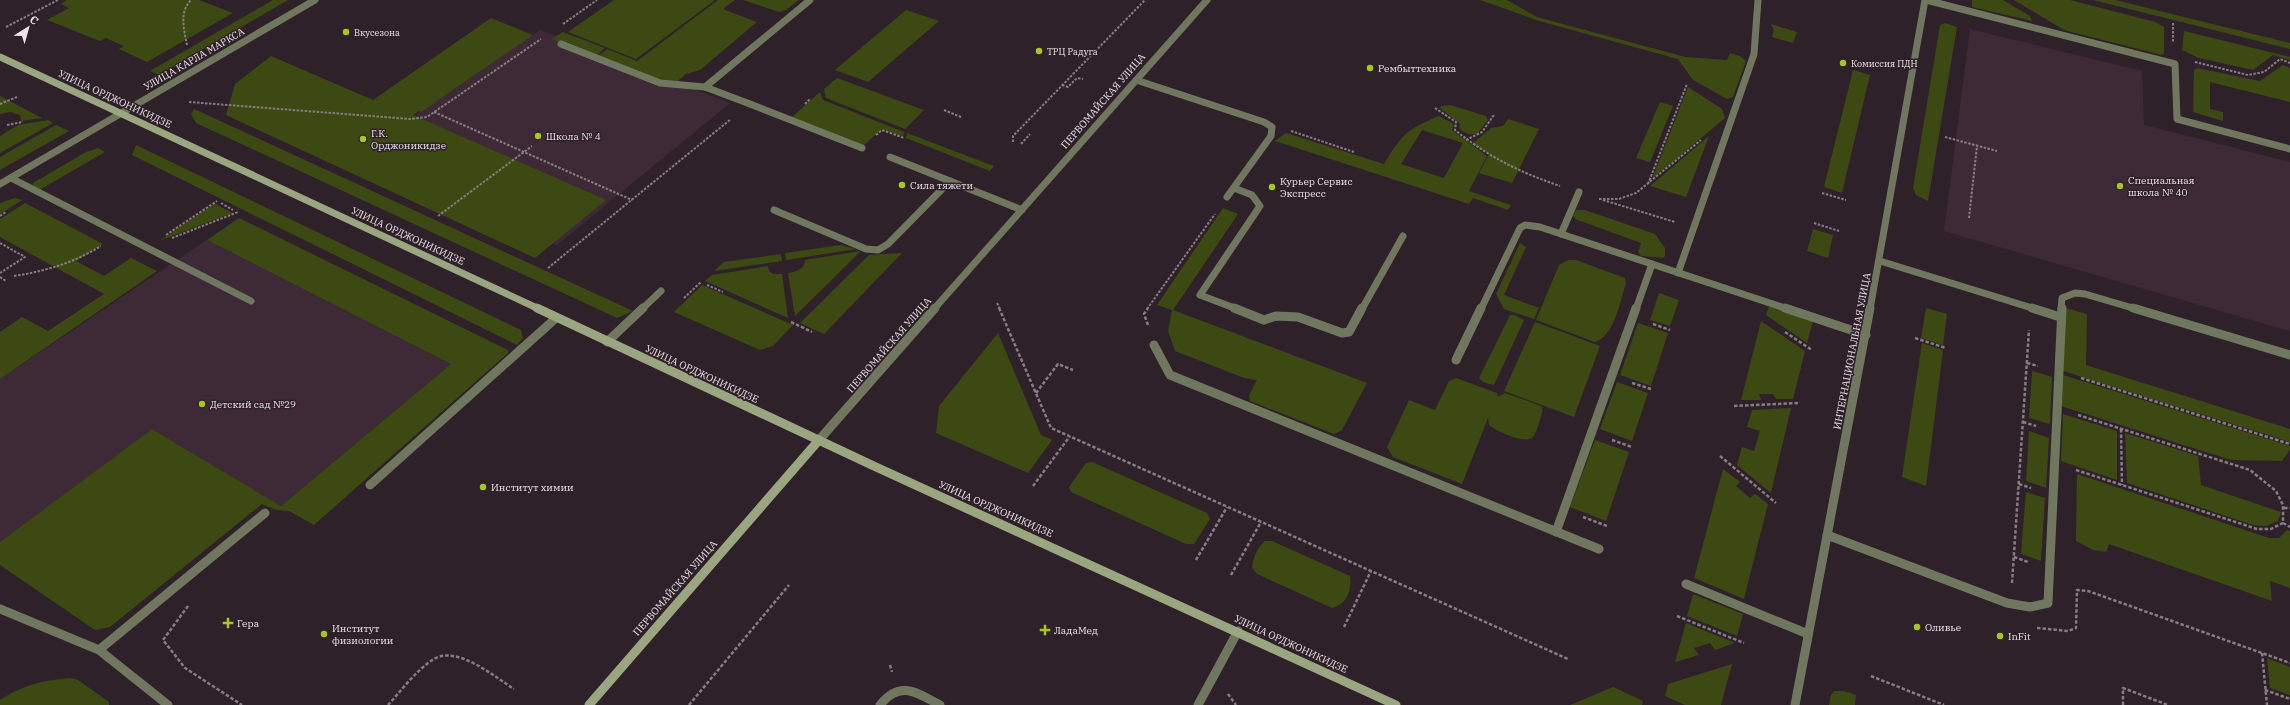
<svg xmlns="http://www.w3.org/2000/svg" width="2290" height="705" viewBox="0 0 2290 705" font-family="'IBM Plex Serif',serif">
<style>
.built{fill:#3e2a36}
.green{fill:#3c4913;fill-rule:evenodd}
.lines{fill:none;stroke-linecap:round;stroke-linejoin:round}
.path-far1{stroke:#887c83;stroke-width:2;stroke-dasharray:2.5 1.5;stroke-linecap:butt}
.path{stroke:#887c83;stroke-width:2.5;stroke-dasharray:3.5 2;stroke-linecap:butt}
.service-far1{stroke:#70775f;stroke-width:7}
.service{stroke:#70775f;stroke-width:9}
.minor{stroke:#70775f;stroke-width:7}
.tertiary-far1{stroke:#70775f;stroke-width:7}
.tertiary{stroke:#70775f;stroke-width:9}
.secondary-far1{stroke:#9aa67f;stroke-width:7}
.secondary{stroke:#9aa67f;stroke-width:9}
.poi-dot{fill:#a5c822;stroke:#2f212a;stroke-width:1.5}
.labels{text-anchor:middle;dominant-baseline:central;stroke-width:3;stroke-linejoin:round;paint-order:stroke}
.far-poi-label{font-size:9px;fill:#ede3e8;stroke:#2f212a;text-anchor:start}
.street-label{font-size:10px;fill:#ede3e8;stroke:#2f212a}
.poi-label{font-size:10px;fill:#ede3e8;stroke:#2f212a;text-anchor:start}
</style>
<rect width="100%" height="100%" fill="#2f212a"/>
<g class="built">
<polygon points="1970,29 2142,71 2144,125 2290,162 2290,331 1944,231"/>
<polygon points="540,30 730,103 557,245 361,153"/>
<polygon points="207,240 451,364 281,506 152,429 0,542 0,379"/>
</g>
<g class="green">
<polygon points="67,0 199,0 233,13 147,62 119,49 124,46 106,38 100,41 47,20 69,8 61,4"/>
<polygon points="273,0 288,0 159,75 150,71"/>
<polygon points="614,0 715,0 636,59 568,32"/>
<polygon points="718,0 735,0 724,8 725,10 757,22 700,70 686,74 675,83 661,81 598,57 607,49 637,61"/>
<polygon points="743,0 799,0 786,10 779,12"/>
<polygon points="1480,0 1507,0 1537,17 1685,57 1727,60 1730,53 1740,56 1746,61 1733,97 1727,99 1693,80 1678,59 1539,21"/>
<polygon points="1972,0 2003,0 2030,16 2032,21 1972,7"/>
<polygon points="2014,0 2070,0 2155,22 2164,27 2164,53 2162,55 2064,30"/>
<polygon points="2093,0 2115,0 2290,43 2290,49"/>
<polygon points="906,10 939,21 868,82 835,70"/>
<polygon points="491,18 533,35 421,112 419,111 413,115 606,200 535,258 226,115 235,84 271,56 373,100"/>
<polygon points="1945,23 1957,27 1928,201 1916,195 1913,188 1940,25"/>
<polygon points="1771,24 1797,32 1793,43 1772,37 1774,30"/>
<polygon points="2184,31 2290,57 2290,60 2273,55 2253,70 2199,58 2182,50"/>
<polygon points="563,32 605,48 595,56 552,39"/>
<polygon points="2283,65 2290,68 2290,102 2210,82 2210,109 2223,112 2223,121 2193,112 2194,70 2197,68 2260,81"/>
<polygon points="1853,70 1870,75 1842,193 1824,187"/>
<polygon points="837,78 924,110 905,129 826,98 824,89"/>
<polygon points="1688,87 1722,109 1725,118 1652,179"/>
<polygon points="820,92 823,100 904,132 903,137 882,129 863,146 791,118"/>
<polygon points="0,96 42,118 21,121 20,115 10,112 0,114"/>
<polygon points="1660,102 1673,106 1650,162 1636,158"/>
<path d="M1450,105L1486,116L1488,120L1477,134C1469,135 1465,134 1459,128L1460,124L1440,108L1441,106Z"/>
<polygon points="194,109 633,311 617,318 196,123 191,114"/>
<path d="M1439,116L1454,124L1452,130L1487,156L1469,191L1511,205L1508,210L1473,198L1469,204L1275,141L1286,133L1384,164C1402,135 1405,130 1439,116ZM1422,130L1463,143L1444,178L1401,164Z"/>
<polygon points="1508,119 1539,129 1512,183 1479,173 1489,154 1472,144 1491,128 1503,126"/>
<polygon points="48,120 53,123 0,153 0,136 18,125"/>
<polygon points="56,125 69,131 0,170 0,157"/>
<polygon points="907,133 994,166 990,171 906,138"/>
<polygon points="1709,136 1686,197 1650,186"/>
<polygon points="136,145 521,330 523,338 517,345 132,155"/>
<polygon points="98,148 105,152 36,192 32,188 33,183 86,152"/>
<polygon points="15,198 22,200 0,214 0,203"/>
<polygon points="25,203 103,244 76,261 104,276 131,258 157,271 0,379 0,332 22,317 48,331 104,294 0,237 0,219"/>
<polygon points="216,204 232,213 159,241 213,205"/>
<polygon points="1223,208 1238,214 1173,310 1367,383 1342,430 1334,434 1250,401 1249,395 1257,380 1244,378 1175,351 1168,331 1172,310 1157,305"/>
<polygon points="1576,210 1585,210 1655,234 1665,248 1665,256 1663,258 1641,256 1638,252 1641,243 1575,219 1573,215"/>
<polygon points="239,218 508,350 508,353 314,525 289,511 276,510 262,504 110,627 95,630 0,565 0,542 152,429 281,506 451,364 207,240"/>
<polygon points="1813,229 1833,235 1828,258 1807,251"/>
<polygon points="1520,243 1526,247 1504,295 1539,308 1534,319 1504,309 1496,294"/>
<polygon points="841,245 856,249 786,260 785,253"/>
<path d="M861,251L795,316L788,273C796,272 805,269 805,260Z"/>
<polygon points="902,253 824,334 800,323 869,255"/>
<polygon points="781,254 782,261 714,271 724,262"/>
<path d="M1568,260H1576L1625,278L1626,283C1620,301 1615,335 1595,342L1536,320L1559,265Z"/>
<polygon points="768,266 769,271 773,274 782,274 788,318 705,281 712,275"/>
<polygon points="702,285 793,325 773,346 760,350 674,312"/>
<polygon points="1659,293 1679,300 1670,326 1650,320"/>
<polygon points="1769,306 1813,321 1807,343 1766,315"/>
<polygon points="1926,308 1947,314 1943,345 1921,338"/>
<polygon points="2065,308 2087,314 2086,365 2290,429 2290,442 2063,371"/>
<path d="M1510,315H1514L1524,320L1494,385C1488,384 1483,383 1479,378Z"/>
<polygon points="1761,321 1805,351 1793,399 1776,399 1773,394 1759,394 1761,400 1741,400"/>
<polygon points="1535,322 1600,346 1574,417 1504,391"/>
<polygon points="1638,323 1668,333 1651,386 1620,375"/>
<polygon points="998,333 1041,435 1052,440 1028,473 936,433 939,406"/>
<polygon points="1922,343 1943,350 1926,486 1902,477"/>
<polygon points="2032,371 2052,377 2050,424 2029,418"/>
<polygon points="2063,375 2290,446 2290,450 2282,461 2231,460 2061,406"/>
<path d="M1456,378L1497,393L1498,397L1505,393L1541,406L1543,410C1540,418 1538,430 1533,437C1526,445 1496,431 1489,425L1488,418L1462,484L1393,457L1387,447L1409,400L1435,410L1449,381Z"/>
<polygon points="1617,382 1648,393 1632,441 1600,429"/>
<polygon points="1791,408 1771,493 1737,465 1742,447 1754,451 1760,431 1747,427 1752,410"/>
<polygon points="2063,414 2117,431 2117,480 2061,461"/>
<polygon points="2029,431 2049,438 2046,488 2026,481"/>
<polygon points="2125,433 2198,456 2201,485 2281,512 2278,521 2266,526 2253,525 2127,483"/>
<polygon points="1595,440 1629,452 1606,521 1570,507"/>
<polygon points="1092,462 1207,513 1210,519 1194,544 1186,544 1071,492 1069,487 1086,463"/>
<polygon points="1723,469 1740,482 1736,486 1750,498 1755,494 1768,504 1744,599 1694,578"/>
<polygon points="2077,474 2269,538 2279,538 2287,530 2290,531 2290,588 2270,581 2272,601 2109,544 2106,552 2093,550 2076,541"/>
<polygon points="2026,492 2045,498 2041,561 2021,554"/>
<path d="M1265,541H1272L1350,576C1352,591 1347,604 1332,608L1257,574L1252,568C1253,558 1257,548 1265,541Z"/>
<polygon points="1693,594 1743,614 1737,636 1687,616"/>
<polygon points="1686,623 1735,643 1715,650 1710,643 1694,648 1699,655 1675,662"/>
<polygon points="2267,658 2290,667 2290,695 2270,688"/>
<polygon points="1732,664 1721,705 1685,705 1665,696 1668,684"/>
<path d="M70,678L78,680L109,702V705H0V700C25,684 41,681 70,678Z"/>
<polygon points="1613,687 1643,701 1642,705 1570,705"/>
<polygon points="1834,691 1844,691 1856,695 1855,705 1829,705 1831,695"/>
</g>
<g class="lines">
<g class="path-far1">
<polyline points="2173,23 2173,43"/>
<polyline points="563,24 597,0"/>
<polyline points="6,27 58,0"/>
<path d="M187,45C184,30 179,12 191,0"/>
<polyline points="2195,62 2248,75 2264,72 2280,59 2290,63"/>
<polyline points="1062,85 1068,87 1077,78 1083,79"/>
<polyline points="189,102 410,119 427,117 541,39"/>
<polyline points="0,104 17,97"/>
<polyline points="805,104 810,99"/>
<path d="M1435,108L1456,122L1455,130C1487,156 1521,173 1560,186"/>
<polyline points="944,110 961,117"/>
<polyline points="434,112 632,200"/>
<polyline points="7,125 23,122"/>
<polyline points="1291,131 1354,152"/>
<polyline points="876,135 882,130 904,138"/>
<polyline points="1945,137 1997,151"/>
<polyline points="1466,140 1482,132 1494,115"/>
<polyline points="1013,142 1013,136 1145,0"/>
<polyline points="1021,144 1030,134"/>
<polyline points="1648,184 1687,84"/>
<polyline points="1822,193 1846,200"/>
<polyline points="1599,199 1619,199 1636,193 1701,140"/>
<polyline points="1603,200 1675,222"/>
<polyline points="221,203 233,210"/>
<polyline points="0,216 6,212"/>
<polyline points="438,216 532,146"/>
<polyline points="1969,218 1977,146"/>
<polyline points="1814,223 1839,231"/>
<polyline points="166,235 217,201"/>
<polyline points="172,238 238,212"/>
<polyline points="0,243 25,257 0,273"/>
<polyline points="548,268 731,119"/>
<path d="M14,276C46,271 73,263 101,246"/>
<polyline points="0,277 6,281"/>
<polyline points="707,285 723,292"/>
<polyline points="684,298 701,282"/>
<polyline points="997,303 1000,309"/>
<polyline points="1147,309 1215,214"/>
</g>
<g class="path">
<polyline points="999,308 1051,428 1568,659"/>
<polyline points="791,322 812,332"/>
<polyline points="1653,324 1670,330"/>
<polyline points="1148,325 1144,314 1148,308"/>
<polyline points="1785,332 1812,350"/>
<polyline points="1915,338 1946,348"/>
<polyline points="2027,363 2038,366"/>
<polyline points="2081,378 2290,444"/>
<polyline points="1632,383 1651,389"/>
<polyline points="1036,393 1058,364 1073,370"/>
<polyline points="1734,406 1799,403"/>
<polyline points="2023,422 2036,426"/>
<polyline points="2121,429 2122,485"/>
<polyline points="1612,440 1632,447"/>
<polyline points="1720,456 1776,503"/>
<polyline points="2076,470 2257,529 2271,529 2283,523 2283,505 2276,491 2250,470 2078,415"/>
<polyline points="2019,484 2031,488"/>
<polyline points="1033,486 1070,436"/>
<polyline points="2284,508 2290,508"/>
<polyline points="1583,517 1607,526"/>
<polyline points="2283,523 2290,527"/>
<polyline points="2014,557 2028,562"/>
<polyline points="1196,560 1227,507"/>
<polyline points="1231,575 1261,522"/>
<polyline points="2012,583 2029,330"/>
<polyline points="188,606 163,640 185,668 242,705"/>
<polyline points="1677,616 1744,643"/>
<polyline points="1344,627 1371,571"/>
<polyline points="2037,628 2068,631 2076,628 2077,590 2088,591 2290,663"/>
<polyline points="2262,653 2267,705"/>
<polyline points="890,665 892,672"/>
<polyline points="1871,676 1944,705"/>
<polyline points="2265,690 2290,699"/>
<polyline points="1228,694 1236,705"/>
<path d="M388,705C402,690 416,670 434,659C457,645 495,677 514,689"/>
<polyline points="689,705 789,585"/>
<polyline points="2123,705 2123,688 2168,705"/>
</g>
<g class="service-far1">
<polyline points="1926,0 2175,64 2177,119 2290,149"/>
<polyline points="561,44 660,83 705,87"/>
<polyline points="1136,80 1264,122 1272,127 1271,136 1227,197"/>
<polyline points="750,104 862,148"/>
<polyline points="890,157 1022,210"/>
<polyline points="11,178 251,301"/>
<polyline points="1234,188 1252,195 1260,206 1200,295 1237,309"/>
<polyline points="774,210 866,249 878,250 888,244 950,181"/>
<polyline points="1561,234 1579,192"/>
<polyline points="1880,261 2035,309"/>
<polyline points="1678,273 1754,54 1758,0"/>
<polyline points="642,309 661,291"/>
<polyline points="1362,309 1403,236"/>
<polyline points="1481,309 1520,228 1525,225 1540,227 1788,309"/>
<polyline points="1636,309 1652,264"/>
<polyline points="2061,309 2062,298 2075,293 2085,294 2136,309"/>
</g>
<g class="service">
<polyline points="1234,308 1264,320 1276,316 1298,317 1342,333 1349,332 1362,308"/>
<polyline points="1785,308 1866,335"/>
<polyline points="2032,308 2060,317"/>
<polyline points="2133,308 2290,355"/>
<polyline points="607,342 643,308"/>
<polyline points="1154,345 1170,375 1599,549"/>
<polyline points="1456,360 1481,308"/>
<polyline points="370,485 556,318"/>
<polyline points="1556,532 1636,308"/>
<polyline points="1827,535 2007,603 2030,607 2048,603 2062,308"/>
<polyline points="1686,584 1808,634"/>
<polyline points="0,609 99,650 168,705"/>
<polyline points="99,650 265,513"/>
<path d="M880,705C900,680 916,692 940,705"/>
<polyline points="1198,705 1238,631"/>
</g>
<polyline class="minor" points="750,104 705,87 810,0"/>
<g class="tertiary-far1">
<polyline points="0,184 315,0"/>
<polyline points="934,309 1207,0"/>
<polyline points="1870,309 1925,0"/>
</g>
<g class="tertiary">
<polyline points="819,440 935,308"/>
<polyline points="1795,705 1870,308"/>
</g>
<polyline class="secondary-far1" points="0,57 539,309"/>
<g class="secondary">
<polyline points="537,308 876,467 1396,705"/>
<polyline points="589,705 819,440"/>
</g>
</g>
<g class="poi-dot">
<circle cx="346" cy="32" r="4"/>
<circle cx="1039" cy="51" r="4"/>
<circle cx="1843" cy="63" r="4"/>
<circle cx="1370" cy="68" r="4"/>
<circle cx="538" cy="136" r="4"/>
<circle cx="363" cy="139" r="4"/>
<circle cx="902" cy="185" r="4"/>
<circle cx="2120" cy="186" r="4"/>
<circle cx="1272" cy="187" r="4"/>
<circle cx="202" cy="404" r="4"/>
<circle cx="483" cy="487" r="4"/>
<path d="M226 617h4v4h4v4h-4v4h-4v-4h-4v-4h4z"/>
<circle cx="1917" cy="627" r="4"/>
<path d="M1043 624h4v4h4v4h-4v4h-4v-4h-4v-4h4z"/>
<circle cx="324" cy="634" r="4"/>
<circle cx="2000" cy="636" r="4"/>
</g>
<g class="labels">
<g class="far-poi-label">
<text x="354" y="32">Вкусезона</text>
<text x="1047" y="51">ТРЦ Радуга</text>
<text x="1851" y="63">Комиссия ПДН</text>
</g>
<g class="street-label">
<text transform="translate(194 59) rotate(-30)">УЛИЦА КАРЛА МАРКСА</text>
<text transform="translate(115 99) rotate(25)">УЛИЦА ОРДЖОНИКИДЗЕ</text>
<text transform="translate(1103 101) rotate(-49)">ПЕРВОМАЙСКАЯ УЛИЦА</text>
<text transform="translate(408 236) rotate(25)">УЛИЦА ОРДЖОНИКИДЗЕ</text>
<text transform="translate(889 345) rotate(-49)">ПЕРВОМАЙСКАЯ УЛИЦА</text>
<text transform="translate(1852 351) rotate(-79)">ИНТЕРНАЦИОНАЛЬНАЯ УЛИЦА</text>
<text transform="translate(702 374) rotate(25)">УЛИЦА ОРДЖОНИКИДЗЕ</text>
<text transform="translate(996 509) rotate(24)">УЛИЦА ОРДЖОНИКИДЗЕ</text>
<text transform="translate(675 588) rotate(-49)">ПЕРВОМАЙСКАЯ УЛИЦА</text>
<text transform="translate(1291 644) rotate(25)">УЛИЦА ОРДЖОНИКИДЗЕ</text>
</g>
<g class="poi-label">
<text x="1378" y="68">Рембыттехника</text>
<text x="371" y="133">Г.К.<tspan x="371" dy="12">Орджоникидзе</tspan></text>
<text x="546" y="136">Школа № 4</text>
<text x="2128" y="180">Специальная<tspan x="2128" dy="12">школа № 40</tspan></text>
<text x="1280" y="181">Курьер Сервис<tspan x="1280" dy="12">Экспресс</tspan></text>
<text x="910" y="185">Сила тяжети</text>
<text x="210" y="404">Детский сад №29</text>
<text x="491" y="487">Институт химии</text>
<text x="237" y="623">Гера</text>
<text x="1925" y="627">Оливье</text>
<text x="332" y="628">Институт<tspan x="332" dy="12">физиологии</tspan></text>
<text x="1054" y="630">ЛадаМед</text>
<text x="2008" y="636">InFit</text>
</g>
</g>
<g transform="translate(28 28) rotate(37)" stroke="#2f212a" stroke-width="3" paint-order="stroke">
<path d="M0-3L7 15L0 10L-7 15Z" fill="#ede3e8"/>
<text y="-6" font-size="11" font-weight="bold" text-anchor="middle" fill="#ede3e8">С</text>
</g>
</svg>
